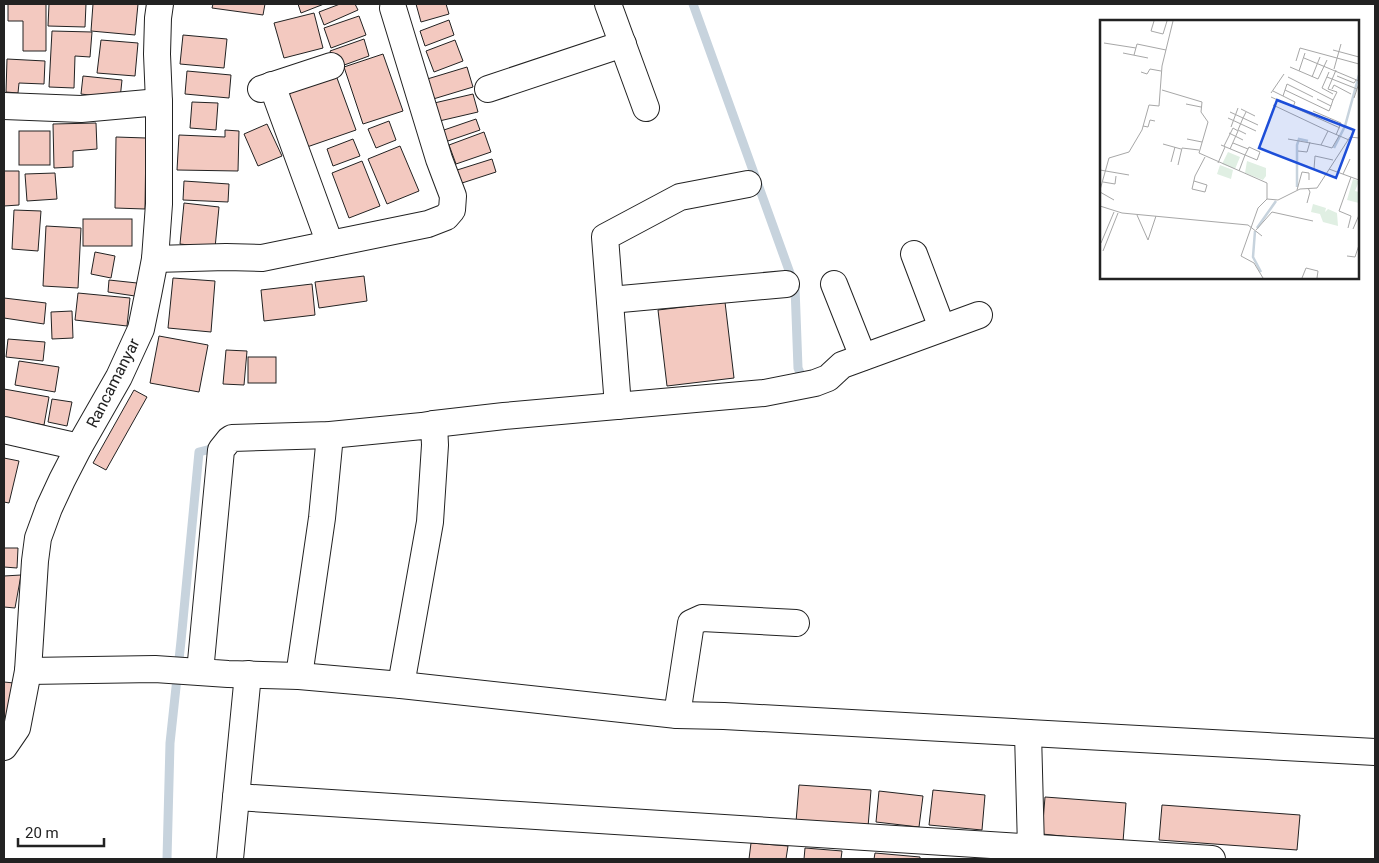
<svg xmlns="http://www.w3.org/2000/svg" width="1379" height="863" viewBox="0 0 1379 863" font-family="Roboto,sans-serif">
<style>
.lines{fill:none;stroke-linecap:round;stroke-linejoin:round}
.stream{stroke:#c7d3dd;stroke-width:9}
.building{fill:#f3c9c0;stroke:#222}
.minor-casing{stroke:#222;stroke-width:28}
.minor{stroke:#fff;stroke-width:26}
.labels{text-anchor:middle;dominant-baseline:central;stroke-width:4;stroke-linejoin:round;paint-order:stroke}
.street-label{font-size:16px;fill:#222;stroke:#fff}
.inset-river{fill:none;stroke:#c7d3dd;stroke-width:2.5}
.inset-road{fill:none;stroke:#a7a7a7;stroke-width:1}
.view{fill:#1d4ed8;fill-opacity:0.15;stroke:#1d4ed8;stroke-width:2.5}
.inset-edge{fill:none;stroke:#222;stroke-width:2.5}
</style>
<rect width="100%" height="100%" fill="#fff"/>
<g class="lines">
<g class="stream">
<polyline points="693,4 795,287 798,368 804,382"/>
<polyline points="167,859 170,743 181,641 199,452 219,447"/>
</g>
</g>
<g class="building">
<polygon points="8,4 46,4 46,51 23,51 23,21 8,21"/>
<polygon points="49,4 86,4 85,27 48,26"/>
<polygon points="93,4 138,4 135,35 91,31"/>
<polygon points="213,4 265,4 263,15 212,8"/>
<polygon points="298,4 324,4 301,13"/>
<polygon points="340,4 355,4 358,10 324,25 319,12"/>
<polygon points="416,4 446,4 449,14 421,22"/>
<polygon points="314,13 323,48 284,58 274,23"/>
<polygon points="359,16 366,35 331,48 324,28"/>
<polygon points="449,20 454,35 425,46 420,31"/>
<polygon points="52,31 92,32 90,57 75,56 74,88 49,87"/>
<polygon points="183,35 227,39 224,68 180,64"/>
<polygon points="364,39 369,56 336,68 330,51"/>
<polygon points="101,40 138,43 135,76 97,73"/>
<polygon points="455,40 463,61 434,72 426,51"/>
<polygon points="383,54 403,111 363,124 344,67"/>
<polygon points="7,59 45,61 44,84 19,83 18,93 6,92"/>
<polygon points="333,67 356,130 307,147 284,85"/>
<polygon points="467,67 473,87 430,100 424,80"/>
<polygon points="187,71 231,75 229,98 185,94"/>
<polygon points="83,76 122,80 120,99 81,94"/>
<polygon points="473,94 478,112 435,122 430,104"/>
<polygon points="192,102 218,103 216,130 190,128"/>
<polygon points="476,119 480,130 445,142 441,131"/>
<polygon points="389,121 396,140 376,148 368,129"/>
<polygon points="96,123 97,149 73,151 73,167 54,168 53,124"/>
<polygon points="267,124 282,156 258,166 244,134"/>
<polygon points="225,130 239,131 238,171 177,170 179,135 225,137"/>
<rect x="19" y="131" width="31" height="34"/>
<polygon points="484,132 491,152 456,164 449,145"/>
<polygon points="116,137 146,138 145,209 115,208"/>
<polygon points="353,139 360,156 333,166 327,149"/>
<polygon points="400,146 419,191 387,204 368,159"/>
<polygon points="492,159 496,172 459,184 454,171"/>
<polygon points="362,161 380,206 349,218 332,173"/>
<polygon points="4,171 19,171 19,205 4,206"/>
<polygon points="55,173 57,199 27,201 25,174"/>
<polygon points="184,181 229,184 228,202 183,200"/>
<polygon points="184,203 219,207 215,248 180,244"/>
<polygon points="14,210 41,211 38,251 12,249"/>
<rect x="83" y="219" width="49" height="27"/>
<polygon points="46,226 81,228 78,288 43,286"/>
<polygon points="95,252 115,256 111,278 91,274"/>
<polygon points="364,276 367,301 319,308 315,282"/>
<polygon points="173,278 215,281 211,332 168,328"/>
<polygon points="109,280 137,283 135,296 108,292"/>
<polygon points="312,284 315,315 264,321 261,290"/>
<polygon points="78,293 130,298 127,326 75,320"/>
<polygon points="4,298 46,303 44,324 4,318"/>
<polygon points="725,302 734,378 667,386 658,310"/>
<polygon points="72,311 73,338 52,339 51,312"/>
<polygon points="159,336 208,345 199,392 150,383"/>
<polygon points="8,339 45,342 43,361 6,357"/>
<polygon points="226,350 247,351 244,385 223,384"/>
<rect x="248" y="357" width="28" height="26"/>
<polygon points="19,361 59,367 55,392 15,385"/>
<polygon points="4,389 49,397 44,425 4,418"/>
<polygon points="134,390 147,397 106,470 93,463"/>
<polygon points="52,399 72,402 67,426 48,422"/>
<polygon points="4,458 19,461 9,503 4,502"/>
<polygon points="4,548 18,548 17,568 4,567"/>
<polygon points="21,575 15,608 4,607 4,576"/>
<polygon points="4,682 14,683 6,719 4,718"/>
<polygon points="799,785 871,790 868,827 796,822"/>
<polygon points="933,790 985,795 982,830 929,825"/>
<polygon points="879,791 923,796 919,827 876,822"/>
<polygon points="1045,797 1126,803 1123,842 1042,834"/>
<polygon points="1162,805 1300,815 1297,850 1159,840"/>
<polygon points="751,843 788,846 786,859 749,859"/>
<polygon points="805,848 842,851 841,859 804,859"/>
<polygon points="875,853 920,857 920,859 874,859"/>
</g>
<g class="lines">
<defs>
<g id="minor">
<polyline points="608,4 646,108"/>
<polyline points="272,85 330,244"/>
<polyline points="261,89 331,66"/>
<polyline points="488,89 623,44"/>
<polyline points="4,106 81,109 159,102"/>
<polyline points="914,254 942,328"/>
<polyline points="155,259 226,257 262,258 428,224 446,217 452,210 453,196 439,159 393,8"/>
<polyline points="834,284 863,357"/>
<polyline points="610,300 786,284"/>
<polyline points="618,406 605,237 680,197 748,184"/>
<polyline points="434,424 504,416 764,393 815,383 828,378 842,365 979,315"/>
<polyline points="4,430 79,447"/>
<polyline points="28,671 155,669 228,674 299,676 401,685 430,522 435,445 434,424 422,426 330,435 232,438 229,440 221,450 200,672"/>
<polyline points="299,676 322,518 330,435"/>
<polyline points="401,685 677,715 724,716 1375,752"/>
<polyline points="677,715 691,623 702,618 796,623"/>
<polyline points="1028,733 1031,848"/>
<polyline points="4,747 17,728 28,671 35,561 38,538 49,508 62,480 79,447 119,377 141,329 148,295 155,259 159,204 159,102 157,54 158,18 160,4"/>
<polyline points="236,797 1212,859"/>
<polyline points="230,859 248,674"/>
</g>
</defs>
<use href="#minor" class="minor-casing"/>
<use href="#minor" class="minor"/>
</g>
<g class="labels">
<g class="street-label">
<text transform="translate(113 383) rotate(-63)">Rancamanyar</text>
</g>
</g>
<g transform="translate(1100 20)">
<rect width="259" height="259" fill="#fff"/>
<path d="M128,132L140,137L135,149L122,144ZM147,141L166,148V156L163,160L145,153ZM120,145L133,150L131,159L117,154ZM253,159L259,161L255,171L259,172V183L247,180ZM213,184L226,188L225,192L228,189L237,193L238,206L223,202L220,194L211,192Z" fill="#e0efe3"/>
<path class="inset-river" d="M234,128L245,106L259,55M197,167V125L199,119L208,121M157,208L176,181M155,211L153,237L161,252"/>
<path class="inset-road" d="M54,1L51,11L63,14L67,1M4,23L36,28M233,30L259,37M23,33L48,38M34,35L37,24L66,30M204,38L259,61M196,41L200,28L259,44M190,47L218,59L227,40M234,49L241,24M199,51L205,33M41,52L47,54L50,49L61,51M229,52L222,68L233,74M237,56L254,63L256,60M188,57L233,80L237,72L228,69L236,50M212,57L220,37M227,57L257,69M232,69L234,65L251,74M62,70L102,82L101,92L108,102L99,133L167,163V179L158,188L141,236L154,243L163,258M185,70L229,91L231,86M173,71L195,82L193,87M171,73L184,54M183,76L187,64L213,77M171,77L240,108M254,78L259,63M217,79L231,86L233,80M86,84L101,87M173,85L228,111M141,89L155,96M213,91L241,103L236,115M130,92L143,98L146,92M128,98L156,111M43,106L48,107L50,100L55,101M131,107L138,88M129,113L143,120M146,114L138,110L143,98L158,105M239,116L232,128L221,125L228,111L249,120M87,119L102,122M188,119L221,125M133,123L148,129M63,124L81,129M121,125L145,135L149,127L160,132L157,140L145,135L139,151M124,126L133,108L138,111L130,129M198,131L207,132L210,122M71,142L75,127M118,143L125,127M78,145L82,128L99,130M214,149L215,136L233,140M229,149L259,160M0,150L29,155M243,154L250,139M94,161L107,165L105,172L92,169L95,156L105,137M3,162L15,164L16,156M0,170L9,138L29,132L42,110L49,85L59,86L62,46L73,1M197,170L202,152L209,153V160M0,172L14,180M167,179L178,180L200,169L217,168L250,117L259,118M207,183L210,172L208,168M0,186L22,193L148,205L162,216M37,195L48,220L56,196M248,208L251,196L239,191L251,157M253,209L259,195M156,210L172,192L213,201M1,223L14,192M3,231L18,193M247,236L255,237L259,225M202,258L206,248L218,251L217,258"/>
<path class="view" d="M177,80L254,110L236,158L159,128Z"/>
<rect width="259" height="259" class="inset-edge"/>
</g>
<rect width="1379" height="863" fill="none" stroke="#222222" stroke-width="10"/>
<path d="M18 838v8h86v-8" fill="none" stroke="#222222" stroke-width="2.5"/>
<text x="25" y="838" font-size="15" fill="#222222" stroke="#ffffff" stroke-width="4" paint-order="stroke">20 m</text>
</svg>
